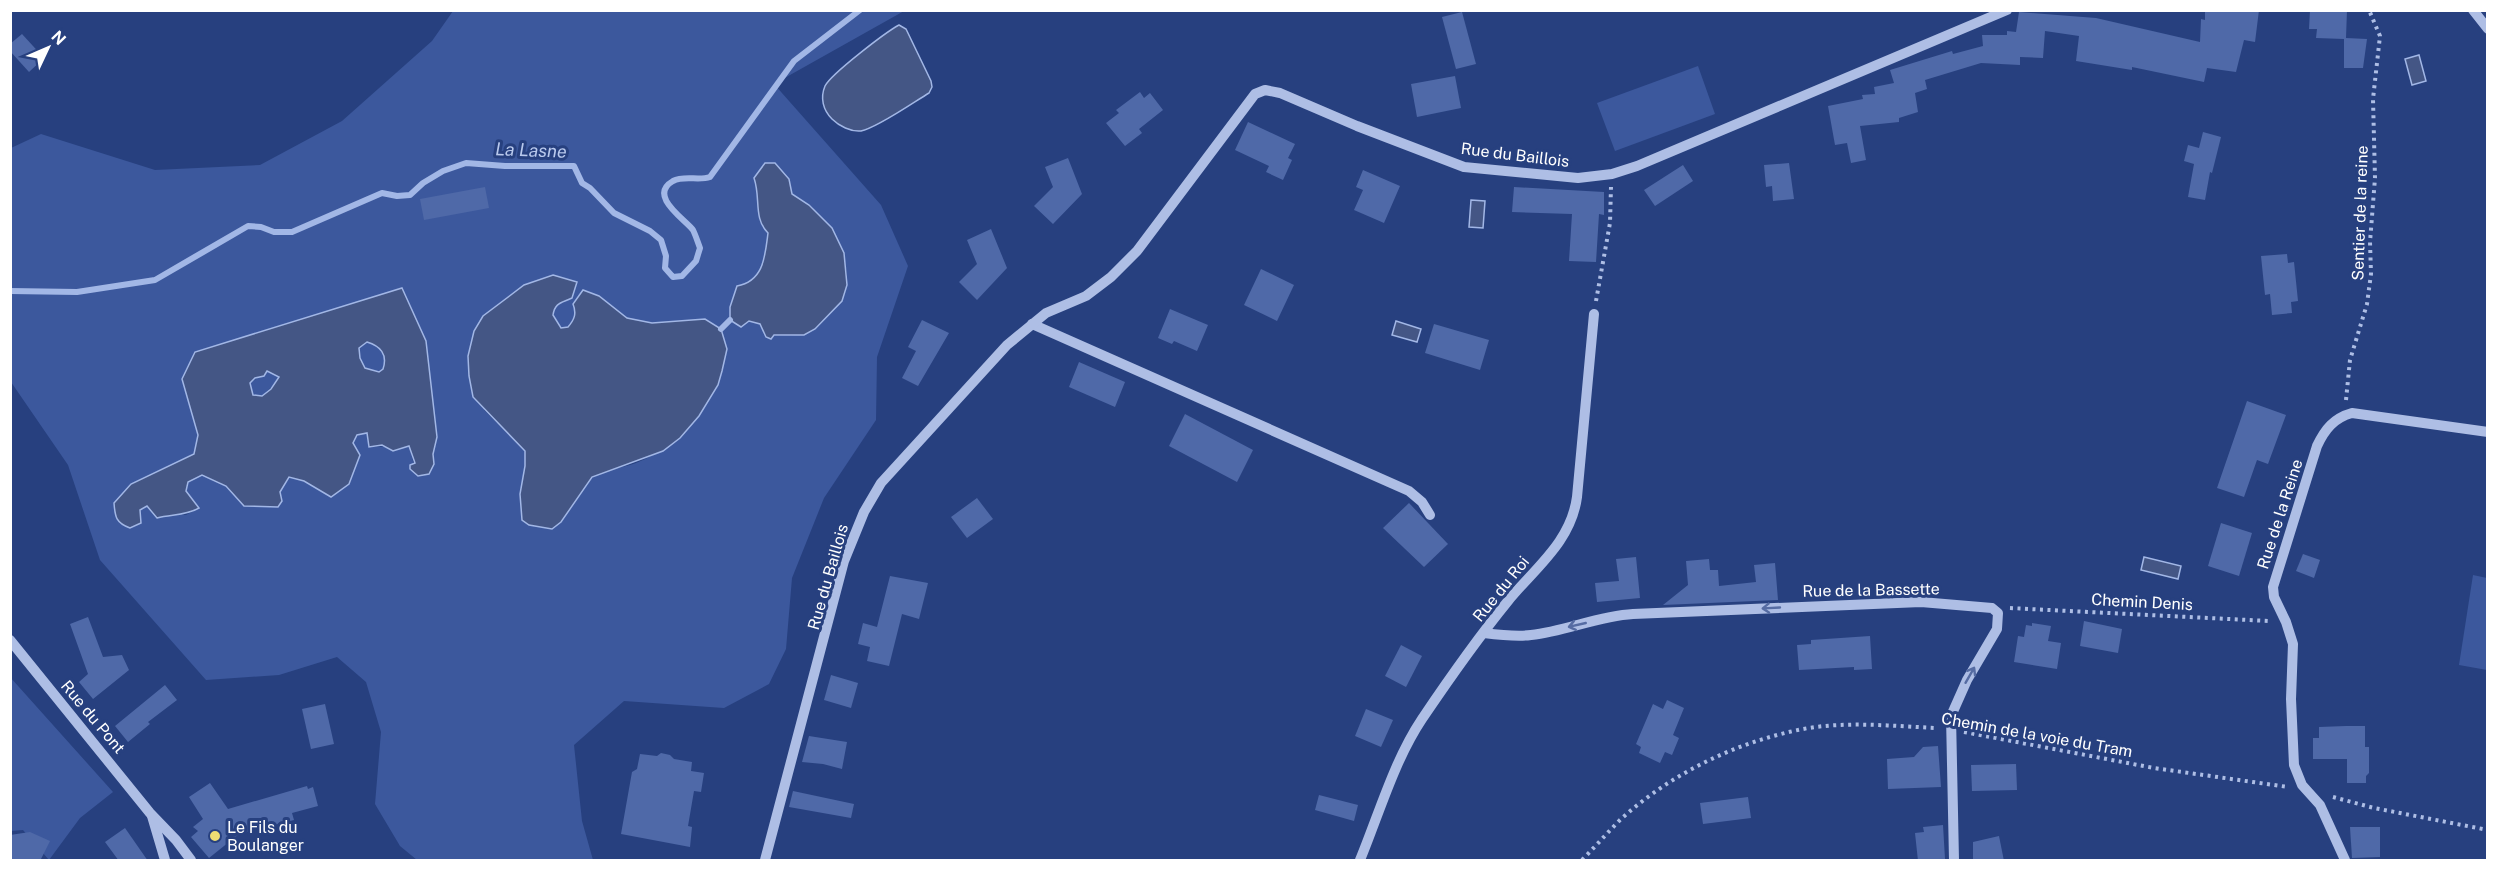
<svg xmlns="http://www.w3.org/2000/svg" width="2498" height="871" viewBox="0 0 2498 871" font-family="'Public Sans',sans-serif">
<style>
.green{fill:#3c589d;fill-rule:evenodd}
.water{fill:#445685;stroke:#a2b7e6;stroke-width:1.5;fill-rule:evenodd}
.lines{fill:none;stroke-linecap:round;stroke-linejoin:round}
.stream{stroke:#a2b7e6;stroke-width:6}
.building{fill:#4f69a8}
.path{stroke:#aebee5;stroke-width:4;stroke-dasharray:3 4.5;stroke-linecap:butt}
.minor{stroke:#aebee5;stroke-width:10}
.oneway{stroke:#566ca3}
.poi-dot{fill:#eedd73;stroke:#27407f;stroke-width:2}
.labels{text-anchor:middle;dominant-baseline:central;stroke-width:6;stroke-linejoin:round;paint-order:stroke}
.street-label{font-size:16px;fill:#fff;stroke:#27407f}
.poi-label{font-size:16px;fill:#fff;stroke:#27407f;text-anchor:start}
.water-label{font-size:18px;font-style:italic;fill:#b9c9ed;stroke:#27407f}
</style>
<rect width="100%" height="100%" fill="#27407f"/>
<g class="green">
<path d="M453,11H904L774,84L881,205L908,266L877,357L876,420L824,498L792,578L786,649L769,684L724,708L624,701L574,745L582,821L593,860H417L400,846L375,804L381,732L366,682L337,657L279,675L206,680L100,560L68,465L11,382V148L41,134L155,170L260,165L342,121L432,41ZM754,178L789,179L792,194C821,213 860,261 843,298C840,304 834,307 830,311C825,316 821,325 815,329C801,339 782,333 766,337L760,324L749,321L730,307L737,286C764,280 765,256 768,233C753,218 761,198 754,178ZM553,275L561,301L554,307L553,315L561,328L568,327C574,319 577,314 573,304L578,298L599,296L627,318L652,323L705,319L727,349C716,402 687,443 636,463C623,468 603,469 592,478C575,492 571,516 552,529L529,525L522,520L520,494L525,466V451L484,410L483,316L524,285ZM402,288L437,437L433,454L434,464L414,465L409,446L369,447L367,433C359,433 356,436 353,443L355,449L331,497L304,481L289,477L280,492L278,507L245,506L226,486L202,475L188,482L186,491L199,508L186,515L175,513L157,518L147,506L140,510L131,484L194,455L198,435L182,379Z"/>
<polygon points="1698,66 1715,114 1615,151 1597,103"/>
<path d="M367,341C380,346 388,354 383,369L379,372L365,368L360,358L359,348Z"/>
<polygon points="267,371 279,377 278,381 262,396 253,395 250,383"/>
<polygon points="2473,575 2487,578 2487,670 2459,665"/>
<polygon points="10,677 113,792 80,818 49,860 23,830 11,831"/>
</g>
<g class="water">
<path d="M899,25L906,29L931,81L932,87L929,93C914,102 877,128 861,131C851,132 839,126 832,119C823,110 820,98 825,86C831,74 886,32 899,25Z"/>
<polygon points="2419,55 2426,81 2412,85 2405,59"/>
<path d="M765,163H775L789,179L792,194L809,205L832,228L844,253L847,285L842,301L815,329L804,335H774L771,339L766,337L760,324L749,321L741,327L730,320V307L737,286C764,281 765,256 768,233C753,218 761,198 754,178Z"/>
<polygon points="1471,200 1485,201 1483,228 1469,227"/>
<path d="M553,275L577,282L572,298C562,303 555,302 553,315L561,328L568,327C574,320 577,314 573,304L583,290L599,296L627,318L652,323L705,319L721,329L727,349L722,371L718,385L699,416L680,438L663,451L592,477L561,522L552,529L529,525L522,520L520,494L525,466V451L473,397L469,376L468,356L474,331L483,316L524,285Z"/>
<path d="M402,288L426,341L437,437L433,454L434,464L429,474L418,476L410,469V465L415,463L409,446L393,451L382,445L369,447L367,433L357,435L353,443L360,455L349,484L331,497L304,481L289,477L280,492L282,501L278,507L244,506L226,486L202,475L188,482L186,491L199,508C185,516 172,514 157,518L147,506L140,510L141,523L130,528C116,523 115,517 114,503L131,484L194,454L198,435L182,379L195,352ZM367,342C380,346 388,354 383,369L379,372L365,368L360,358L359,348ZM267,371L279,377L271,389L262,396L253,395L250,383L255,378L264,376Z"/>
<polygon points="1396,321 1421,329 1417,342 1392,335"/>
<polygon points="2144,557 2181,566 2178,579 2141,570"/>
</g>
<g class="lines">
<g class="stream">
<path d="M10,291L77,292L155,280L248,226L261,227L274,232H292L382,193L397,196L410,195L423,183L443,171L466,163L505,166H574L582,183L590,188L614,213L650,231L661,240L666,256L665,268L673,277L682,276L696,261L700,248C698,243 696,236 693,230C686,220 647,196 673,181C684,175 699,181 710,177L794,61L860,10"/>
<polyline points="721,329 730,320"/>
</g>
</g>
<g class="building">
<polygon points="2205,10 2259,10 2255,42 2244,40 2236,72 2207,68 2204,82 2132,67 2132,70 2076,61 2079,36 2045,31 2043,58 2020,57 2020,65 1981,63 1925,80 1927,89 1915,93 1918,112 1899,118 1899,122 1860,126 1866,160 1851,163 1847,143 1835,145 1828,106 1863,99 1862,95 1875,94 1874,87 1894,83 1890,70 1952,51 1953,54 1983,46 1982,35 2007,35 2007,31 2016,32 2019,12 2096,18 2200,42 2201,19 2205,20"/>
<polygon points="2310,10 2347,10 2346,38 2367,39 2363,68 2344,68 2344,39 2316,38 2317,29 2309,29"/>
<polygon points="1462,12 1476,64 1456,69 1442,17"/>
<polygon points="22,34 44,58 29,72 10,51 10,44"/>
<polygon points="1455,76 1461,108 1417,117 1411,84"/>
<polygon points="1140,92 1144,98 1150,93 1163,110 1139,129 1142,133 1125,146 1106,123 1119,113 1116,110"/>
<polygon points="1248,122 1295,144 1288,158 1292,160 1283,180 1266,172 1269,166 1235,150"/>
<polygon points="2203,132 2221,137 2212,173 2210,172 2205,200 2188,197 2194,164 2184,161 2188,145 2199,148"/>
<polygon points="1068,158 1082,194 1053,224 1034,206 1053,187 1045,167"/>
<polygon points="1789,163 1794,199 1773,201 1772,186 1766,187 1764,165"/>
<polygon points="1683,165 1693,181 1655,206 1644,190"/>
<polygon points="1363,170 1400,186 1384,223 1354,210 1363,190 1356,187"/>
<polygon points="485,187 489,208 424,220 420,199"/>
<polygon points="1514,187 1604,192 1604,215 1599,214 1596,262 1569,261 1572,214 1512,212"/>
<polygon points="991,229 1007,268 977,300 959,282 977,264 967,240"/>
<polygon points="2287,254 2288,263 2294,262 2298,301 2291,302 2292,313 2272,315 2270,294 2265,295 2261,256"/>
<polygon points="1261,269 1294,285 1277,321 1244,305"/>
<polygon points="1170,309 1208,325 1197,351 1174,341 1172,344 1158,338"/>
<polygon points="922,320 949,333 918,386 902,378 916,351 908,347"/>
<polygon points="1434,324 1489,340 1480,370 1425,353"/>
<polygon points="1079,362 1125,382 1115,407 1069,387"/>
<polygon points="2247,401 2286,415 2268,464 2257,460 2244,497 2217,488"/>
<polygon points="1185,414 1253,450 1237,482 1169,446"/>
<polygon points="977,498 993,519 967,538 951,517"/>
<polygon points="1409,503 1448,544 1424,567 1383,528"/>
<polygon points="2221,523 2252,533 2239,576 2208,566"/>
<polygon points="2303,554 2320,560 2314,578 2296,571"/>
<polygon points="1636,557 1640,598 1597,602 1595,583 1619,581 1616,559"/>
<polygon points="1709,559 1710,570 1718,570 1719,586 1756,582 1754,565 1775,563 1778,600 1663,605 1688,585 1686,561"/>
<polygon points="890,576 928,583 919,619 902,614 889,666 867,661 870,647 858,644 863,623 877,627"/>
<polygon points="88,617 103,657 122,655 129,670 93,699 79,682 88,674 70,624"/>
<polygon points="2084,621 2122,629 2118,653 2080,646"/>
<polygon points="2032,623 2051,626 2048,641 2061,643 2057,669 2014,662 2018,636 2024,637 2026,625 2032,626"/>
<polygon points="1870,636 1872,669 1854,670 1854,667 1799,670 1797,645 1811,644 1811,640"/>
<polygon points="1401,645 1422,656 1406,687 1385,676"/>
<polygon points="831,675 858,683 851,708 824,700"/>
<polygon points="165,685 177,700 148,722 150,724 128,742 115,726"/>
<polygon points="1667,700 1684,708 1673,735 1679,738 1672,755 1665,752 1660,763 1639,753 1641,747 1636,744 1653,704 1663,709"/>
<polygon points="325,704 334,744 311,749 302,709"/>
<polygon points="1366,709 1393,720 1381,747 1355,736"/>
<polygon points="2346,726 2365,726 2365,747 2369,747 2369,773 2366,776 2366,783 2347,783 2347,759 2313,759 2313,738 2319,738 2319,727"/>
<polygon points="809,736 847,742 842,769 823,764 802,762"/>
<polygon points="1938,746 1941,787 1888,789 1887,759 1914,757 1923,747"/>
<polygon points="661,753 670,755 674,759 692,762 691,771 704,773 701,792 694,791 688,826 692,827 690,847 621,834 632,772 637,769 640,754 657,756"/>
<polygon points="2016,764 2017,790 1972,791 1971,765"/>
<polygon points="210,783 228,809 307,786 308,789 313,787 318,806 292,813 294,820 239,834 209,858 191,837 198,831 193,827 203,819 189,797"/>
<polygon points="793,791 854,804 851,818 789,807"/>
<polygon points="1319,795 1358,805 1354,821 1315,810"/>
<polygon points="1748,797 1751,818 1703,824 1700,803"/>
<polygon points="1943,825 1945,859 1918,861 1915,833 1924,832 1923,827"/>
<polygon points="2350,827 2380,827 2380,857 2352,858"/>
<polygon points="125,828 148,861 119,861 105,842"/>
<polygon points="30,832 50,841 40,861 10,861 10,835"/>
<polygon points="1999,836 2004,861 1973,861 1973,842"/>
</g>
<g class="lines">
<g class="path">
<polyline points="1596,301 1610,223 1611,187"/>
<polyline points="2346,400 2350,360 2367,304 2371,274 2370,242 2375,178 2373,99 2380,36 2369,10"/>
<polyline points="2010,608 2269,621"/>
<polyline points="1964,732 2154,768 2288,787"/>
<polyline points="2333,797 2374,808 2488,830"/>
<path d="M1582,860C1595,847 1607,833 1620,820C1670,774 1736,742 1803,729C1846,721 1892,726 1936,728"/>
</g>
<g class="minor">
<polyline points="2473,10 2488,29"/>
<polyline points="1032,324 1409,491 1422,502 1430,515"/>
<path d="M1484,633C1500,635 1516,637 1531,635C1566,631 1598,616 1633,614L1921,602L1992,608L1998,613L1997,629L1967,680L1951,716L1954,860"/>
<polyline points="10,640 150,813 176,840 191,860"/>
<polyline points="152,816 165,860"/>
<polyline points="765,860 844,561 864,512 881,483 1007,345 1046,313 1086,296 1111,277 1137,251 1255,94 1265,90 1280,93 1357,126 1464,167 1578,178 1612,174 1637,166 2007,10"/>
<path d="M1360,860C1379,814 1394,761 1422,719C1449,679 1477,639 1508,601C1535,568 1571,542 1577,497L1594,314"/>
<path d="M2345,860L2320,805L2302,785L2294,765L2291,699L2293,644L2286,622L2274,597L2273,587L2317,446C2325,429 2334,418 2352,413L2488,432"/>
</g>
</g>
<defs><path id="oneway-shaft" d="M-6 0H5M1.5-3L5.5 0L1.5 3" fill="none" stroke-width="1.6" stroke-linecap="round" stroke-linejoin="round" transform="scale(1.5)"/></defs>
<g class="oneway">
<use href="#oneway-shaft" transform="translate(1771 608) rotate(177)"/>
<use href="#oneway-shaft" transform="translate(1577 625) rotate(167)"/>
<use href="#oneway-shaft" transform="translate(1970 675) rotate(-60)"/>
</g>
<circle class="poi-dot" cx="215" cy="836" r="6"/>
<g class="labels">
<g class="street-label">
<text transform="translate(1515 155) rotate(7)">Rue du Baillois</text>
<text transform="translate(2360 213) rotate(-88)">Sentier de la reine</text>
<text transform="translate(2280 514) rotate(-72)">Rue de la Reine</text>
<text transform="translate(828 577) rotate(-74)">Rue du Baillois</text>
<text transform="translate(1501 589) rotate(-51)">Rue du Roi</text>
<text transform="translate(1871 590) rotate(-1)">Rue de la Bassette</text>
<text transform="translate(2142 602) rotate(3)">Chemin Denis</text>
<text transform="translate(93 717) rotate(50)">Rue du Pont</text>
<text transform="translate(2037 735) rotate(10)">Chemin de la voie du Tram</text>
</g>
<g class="poi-label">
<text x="227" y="827">Le Fils du<tspan x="227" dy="18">Boulanger</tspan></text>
</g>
<g class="water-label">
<text transform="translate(531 150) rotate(2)">La Lasne</text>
</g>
</g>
<rect width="2498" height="871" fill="none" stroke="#ffffff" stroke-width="24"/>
<g transform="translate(48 48) rotate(46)" stroke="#27407f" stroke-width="4.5" paint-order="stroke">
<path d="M0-4.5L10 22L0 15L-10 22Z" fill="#ffffff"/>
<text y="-9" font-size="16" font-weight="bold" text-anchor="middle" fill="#ffffff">N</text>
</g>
</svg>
